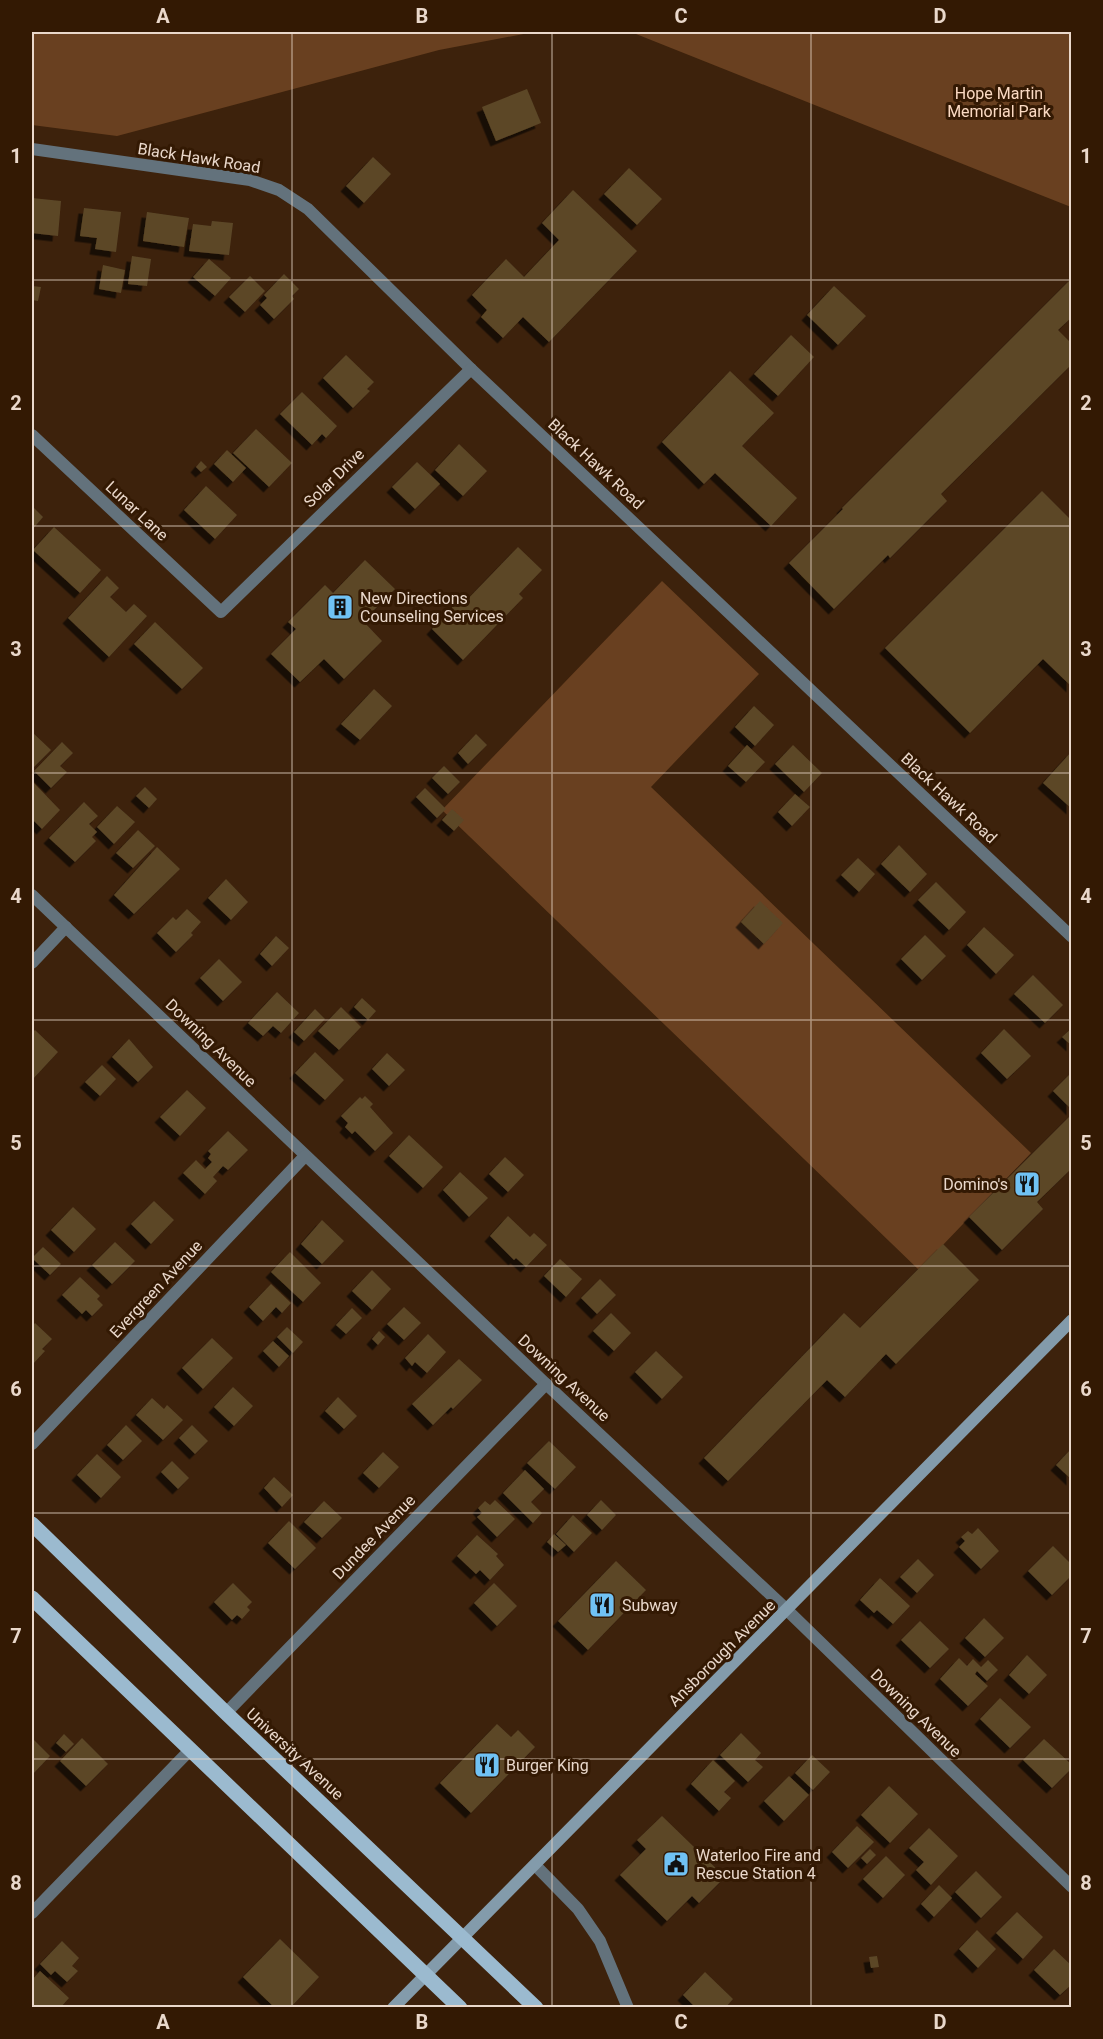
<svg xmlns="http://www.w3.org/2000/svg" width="1103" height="2039" viewBox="0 0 1103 2039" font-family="Roboto,sans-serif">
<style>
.green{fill:#694020}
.building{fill:#5b4728;filter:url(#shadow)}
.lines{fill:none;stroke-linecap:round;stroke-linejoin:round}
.street{stroke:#63727c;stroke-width:12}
.secondary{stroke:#839bab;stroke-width:12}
.primary{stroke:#9bbacf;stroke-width:15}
.grid{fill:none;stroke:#ead8cb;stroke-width:1.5;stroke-opacity:0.55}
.labels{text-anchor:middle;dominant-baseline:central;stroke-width:6;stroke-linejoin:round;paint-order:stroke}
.park-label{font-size:16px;fill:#fbdac3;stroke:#331903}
.street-label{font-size:16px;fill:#ead8cb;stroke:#331903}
.poi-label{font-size:16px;fill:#ead8cb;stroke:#331903;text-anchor:start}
.neatline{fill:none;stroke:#ead8cb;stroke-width:2}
.grid-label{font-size:20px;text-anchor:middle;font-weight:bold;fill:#ead8cb}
</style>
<defs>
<filter id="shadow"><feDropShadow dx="-5.5" dy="5.5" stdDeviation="0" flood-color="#0009"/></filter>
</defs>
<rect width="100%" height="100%" fill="#3d220c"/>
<g class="green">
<polygon points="32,32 534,32 439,50 117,136 32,125"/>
<polygon points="631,32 1071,32 1071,207"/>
<polygon points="662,581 759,674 651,787 1031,1153 919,1270 442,810"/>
</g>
<g class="building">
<polygon points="527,89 541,123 496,141 482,107"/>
<polygon points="373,157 391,174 364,203 346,186"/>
<polygon points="629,168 662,199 637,225 604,194"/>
<polygon points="573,190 637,251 549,342 523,317 503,338 481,317 487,310 472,295 506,259 524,277 559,240 542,223"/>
<polygon points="32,198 61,201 58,236 32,233"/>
<polygon points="84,208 121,212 116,252 95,249 97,238 80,236"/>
<polygon points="147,212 189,218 184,247 143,241"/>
<polygon points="212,221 233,223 229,255 189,251 193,224 211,226"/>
<polygon points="132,256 151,259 147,286 128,284"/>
<polygon points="209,259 231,278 215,296 193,277"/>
<polygon points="103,265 125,270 121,293 99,289"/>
<polygon points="284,274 299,289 292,296 294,299 274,319 260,305 267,298 264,295"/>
<polygon points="250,276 265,291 245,312 229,297"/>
<polygon points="1072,278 1072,317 1058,330 1072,344 1072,364 941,494 947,501 890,558 888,555 834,609 789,563 843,509 842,508"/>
<polygon points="32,286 41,287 38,301 32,300"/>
<polygon points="834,286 866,316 838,345 807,315"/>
<polygon points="791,335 814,357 778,396 754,374"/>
<polygon points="346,355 374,382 367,389 370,391 353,408 323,378"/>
<polygon points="730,371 774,413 742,446 797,498 771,526 715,473 704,484 662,442"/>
<polygon points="302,392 337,426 326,438 322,434 312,445 280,414"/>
<polygon points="256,429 292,463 269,487 233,453"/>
<polygon points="459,444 487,471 463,496 435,470"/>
<polygon points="227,450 246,468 233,482 214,464"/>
<polygon points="201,461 207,467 201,472 196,467"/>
<polygon points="417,462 440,484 415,509 392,487"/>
<polygon points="206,486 237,515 215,539 184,510"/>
<polygon points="1042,491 1072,521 1072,687 1043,659 970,733 885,648"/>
<polygon points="32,506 43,517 32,530"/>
<polygon points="54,527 101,570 80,593 33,550"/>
<polygon points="518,547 542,570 519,594 523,598 463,660 432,629 458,601 462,605"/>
<polygon points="365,560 395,589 363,621 382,641 344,679 324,659 300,682 271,654 296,629 288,622 325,585 333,593"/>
<polygon points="107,576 119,588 110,597 126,612 134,604 147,616 109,657 68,618"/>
<polygon points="155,622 203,668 182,689 134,644"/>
<polygon points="374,689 392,706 360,740 341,724"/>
<polygon points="754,706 774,725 755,746 735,727"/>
<polygon points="32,732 51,750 34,767 32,765"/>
<polygon points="476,734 487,745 468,764 458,753"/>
<polygon points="62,742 73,753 60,766 67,772 51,788 34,771"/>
<polygon points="747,745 765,762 746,782 728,766"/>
<polygon points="793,745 822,773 804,792 775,764"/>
<polygon points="1072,751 1072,809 1043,783"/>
<polygon points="444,766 460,782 448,794 432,778"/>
<polygon points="32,781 60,810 42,829 32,819"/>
<polygon points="145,787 157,799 149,808 136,796"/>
<polygon points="425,788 446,809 437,818 416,797"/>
<polygon points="795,794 810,807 792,826 778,812"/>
<polygon points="84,802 98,816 89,824 97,832 92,837 96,841 75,862 49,838"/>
<polygon points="117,806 135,822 114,844 97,827"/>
<polygon points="452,809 464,820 454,831 442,820"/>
<polygon points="138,830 155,846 133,868 116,853"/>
<polygon points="899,845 927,874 910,892 881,864"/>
<polygon points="157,847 180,869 134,914 114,895"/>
<polygon points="858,858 875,874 859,892 841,875"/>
<polygon points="226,879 248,902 231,920 208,898"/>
<polygon points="936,882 966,912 949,930 918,900"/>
<polygon points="760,901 783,923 764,944 741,922"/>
<polygon points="187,909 201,922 191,933 193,935 176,952 157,933 173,917 176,920"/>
<polygon points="984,927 1014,955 996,974 967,945"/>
<polygon points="925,935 946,956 922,980 901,959"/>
<polygon points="276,936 289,948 272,966 260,954"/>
<polygon points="219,959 242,982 223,1001 200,978"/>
<polygon points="1033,975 1063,1005 1045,1023 1014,994"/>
<polygon points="277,992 299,1013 281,1033 273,1026 263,1036 248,1023"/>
<polygon points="362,998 376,1011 368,1020 354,1007"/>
<polygon points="341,1007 361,1027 339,1050 318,1031"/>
<polygon points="315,1009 325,1019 304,1041 294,1032"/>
<polygon points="1072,1028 1072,1046 1062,1037"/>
<polygon points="1004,1029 1031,1056 1007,1079 981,1053"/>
<polygon points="35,1030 58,1052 32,1080 32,1033"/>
<polygon points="129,1039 153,1067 138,1082 112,1057"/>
<polygon points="315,1052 344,1080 325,1100 295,1073"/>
<polygon points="387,1053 405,1070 389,1086 372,1069"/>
<polygon points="102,1065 116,1079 100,1096 85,1082"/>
<polygon points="1072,1072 1072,1110 1053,1091"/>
<polygon points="187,1090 206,1108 180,1136 160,1117"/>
<polygon points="365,1096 373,1104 370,1107 393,1133 375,1151 355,1131 352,1134 345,1127 348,1123 341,1116 360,1097 362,1099"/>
<polygon points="1072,1114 1072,1168 1037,1202 1043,1209 1002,1250 969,1217"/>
<polygon points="228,1131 248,1150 228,1170 223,1166 213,1177 217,1181 205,1194 183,1173 196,1160 205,1169 212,1162 208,1158 211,1154 208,1151"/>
<polygon points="409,1135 443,1167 423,1188 389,1156"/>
<polygon points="505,1157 524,1175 508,1192 489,1174"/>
<polygon points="460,1172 488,1198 469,1217 443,1190"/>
<polygon points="154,1201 174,1220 151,1244 131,1224"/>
<polygon points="73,1207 96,1229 74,1252 51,1230"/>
<polygon points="508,1216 530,1237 534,1233 547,1245 526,1267 516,1258 514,1260 490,1236"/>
<polygon points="322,1220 344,1241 322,1264 301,1244"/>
<polygon points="115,1242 135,1261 112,1284 92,1265"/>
<polygon points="943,1244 979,1280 896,1364 886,1354 845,1397 827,1380 728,1481 704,1458 844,1313 860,1328"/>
<polygon points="43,1247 61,1264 50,1275 32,1258"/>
<polygon points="290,1252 321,1283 303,1302 271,1272"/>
<polygon points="560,1259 582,1279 566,1297 544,1276"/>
<polygon points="372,1270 391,1289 372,1310 352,1291"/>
<polygon points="80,1277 100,1296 97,1299 103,1305 92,1316 86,1310 82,1314 62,1295"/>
<polygon points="600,1279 616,1295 597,1314 581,1298"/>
<polygon points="271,1284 291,1303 282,1313 276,1307 263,1321 249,1307"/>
<polygon points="404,1307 421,1323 404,1340 387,1324"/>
<polygon points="352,1308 362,1318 346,1334 336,1325"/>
<polygon points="611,1313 631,1333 614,1351 593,1331"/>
<polygon points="35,1323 52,1339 42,1349 45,1351 32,1365 32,1327"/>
<polygon points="287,1327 303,1342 293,1353 277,1337"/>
<polygon points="379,1331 385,1337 378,1345 372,1339"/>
<polygon points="428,1334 446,1352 427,1373 415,1362 412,1366 405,1358"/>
<polygon points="212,1338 233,1358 203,1389 182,1368"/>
<polygon points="273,1341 289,1356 279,1367 263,1351"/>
<polygon points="656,1351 683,1377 662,1399 635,1372"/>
<polygon points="459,1359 482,1380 453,1409 451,1407 433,1425 412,1404"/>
<polygon points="233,1387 253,1406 234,1426 214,1407"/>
<polygon points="338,1397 357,1416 344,1429 325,1411"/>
<polygon points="152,1398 164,1409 167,1405 183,1420 163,1440 136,1415"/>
<polygon points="126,1425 142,1441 123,1460 107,1445"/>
<polygon points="192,1425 208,1441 195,1454 179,1438"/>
<polygon points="549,1441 576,1467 555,1489 527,1463"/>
<polygon points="1072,1448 1072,1480 1056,1465"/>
<polygon points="383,1452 399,1467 379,1488 363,1473"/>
<polygon points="97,1454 121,1477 101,1498 77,1475"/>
<polygon points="172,1461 189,1478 178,1489 161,1472"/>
<polygon points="525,1470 544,1489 531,1502 542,1513 533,1523 503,1493"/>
<polygon points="274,1477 293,1495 282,1507 264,1488"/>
<polygon points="495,1500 515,1519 497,1537 477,1517 482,1513 478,1508 485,1501 490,1505"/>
<polygon points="601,1500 616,1515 602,1530 587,1515"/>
<polygon points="324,1501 342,1518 322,1538 304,1522"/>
<polygon points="573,1515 592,1533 574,1552 556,1534"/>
<polygon points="289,1521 316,1548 295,1569 268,1543"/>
<polygon points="978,1528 999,1551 981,1569 959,1547 965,1541 961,1537 968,1531 972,1534"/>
<polygon points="554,1534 566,1545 558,1552 547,1542"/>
<polygon points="477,1535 498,1554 496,1556 504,1565 490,1580 480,1570 476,1574 457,1556"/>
<polygon points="1053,1546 1072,1565 1072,1575 1052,1595 1028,1571"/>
<polygon points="918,1559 934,1575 917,1593 900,1577"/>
<polygon points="616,1561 646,1590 588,1650 558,1621"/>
<polygon points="880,1578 910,1606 893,1624 877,1610 874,1613 860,1600"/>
<polygon points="233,1583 252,1602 247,1607 250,1610 242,1619 237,1615 232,1620 214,1602"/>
<polygon points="494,1583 517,1606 497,1626 474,1603"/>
<polygon points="984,1618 1004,1638 985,1657 965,1638"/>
<polygon points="920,1621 949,1649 930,1668 901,1640"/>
<polygon points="1027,1655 1047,1675 1029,1694 1009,1675"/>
<polygon points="959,1658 967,1666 973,1659 981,1667 988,1660 998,1670 987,1681 977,1671 975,1674 988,1686 968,1706 940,1679"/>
<polygon points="1000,1698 1031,1727 1010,1748 980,1719"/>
<polygon points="497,1724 511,1737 518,1730 535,1747 471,1813 440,1783"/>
<polygon points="741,1733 761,1753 755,1760 763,1767 748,1782 720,1755"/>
<polygon points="64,1734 74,1744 66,1752 56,1743"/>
<polygon points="32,1738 50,1756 32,1775"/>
<polygon points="82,1738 108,1764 86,1786 60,1761"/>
<polygon points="1044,1739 1072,1765 1072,1768 1052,1788 1023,1760"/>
<polygon points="812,1755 830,1772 813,1790 795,1773"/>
<polygon points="713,1760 735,1781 724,1792 731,1798 719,1811 691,1784"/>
<polygon points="789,1776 809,1795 784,1821 764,1801"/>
<polygon points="889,1786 918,1814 890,1843 861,1815"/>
<polygon points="662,1816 725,1877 699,1903 692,1896 667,1921 620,1875 646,1849 637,1840"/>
<polygon points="857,1826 874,1842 848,1868 832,1852"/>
<polygon points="929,1828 958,1856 931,1885 916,1870 924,1862 909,1848"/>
<polygon points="870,1849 876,1855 867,1864 861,1858"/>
<polygon points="886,1856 905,1875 883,1898 863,1879"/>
<polygon points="976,1871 1002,1897 981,1918 955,1892"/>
<polygon points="939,1885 952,1898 934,1917 921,1904"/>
<polygon points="1017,1912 1043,1937 1023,1959 996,1933"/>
<polygon points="977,1930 996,1949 978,1968 959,1949"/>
<polygon points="280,1939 319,1977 290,2008 275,2008 243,1977"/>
<polygon points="62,1941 79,1958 72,1966 78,1971 67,1982 55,1971 51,1975 40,1964"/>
<polygon points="1054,1949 1072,1966 1072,1984 1060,1995 1034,1970"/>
<polygon points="877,1956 879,1967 871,1968 869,1957"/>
<polygon points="40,1971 69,1998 60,2008 32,2008 32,1995 33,1993 32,1991 32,1980"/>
<polygon points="705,1972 733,1999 725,2008 696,2008 683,1995"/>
</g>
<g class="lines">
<g class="street">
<polyline points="32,149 250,180 279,190 308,209 471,369 1072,937"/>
<polyline points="32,435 221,612 471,369"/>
<polyline points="32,895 546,1384 787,1610 1072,1887"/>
<polyline points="32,963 66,927"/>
<polyline points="32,1444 305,1156"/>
<polyline points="226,1713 546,1384"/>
<polyline points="535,1865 578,1909 600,1941 628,2008"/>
<polyline points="32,1913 191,1749"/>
</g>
<polyline class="secondary" points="393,2008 1072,1320"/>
<g class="primary">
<polyline points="32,1524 226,1713 536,2008"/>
<polyline points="32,1598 460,2008"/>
</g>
</g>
<path class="grid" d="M292,32V2008M552,32V2008M811,32V2008M32,280H1072M32,526H1072M32,773H1072M32,1020H1072M32,1266H1072M32,1513H1072M32,1759H1072"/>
<defs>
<symbol id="building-square" viewBox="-11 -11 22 22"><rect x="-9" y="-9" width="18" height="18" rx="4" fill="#70c2f4" stroke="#331903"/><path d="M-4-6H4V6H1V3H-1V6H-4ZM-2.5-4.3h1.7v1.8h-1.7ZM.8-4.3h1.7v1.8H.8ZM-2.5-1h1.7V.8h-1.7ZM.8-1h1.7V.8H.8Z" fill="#111"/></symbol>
<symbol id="restaurant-square" viewBox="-11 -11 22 22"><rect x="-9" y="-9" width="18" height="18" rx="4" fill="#70c2f4" stroke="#331903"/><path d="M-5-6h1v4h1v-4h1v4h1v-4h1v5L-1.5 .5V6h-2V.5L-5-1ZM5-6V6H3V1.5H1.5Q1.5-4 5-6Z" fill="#111"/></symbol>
<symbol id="civic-square" viewBox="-11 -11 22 22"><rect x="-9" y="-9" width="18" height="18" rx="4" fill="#70c2f4" stroke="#331903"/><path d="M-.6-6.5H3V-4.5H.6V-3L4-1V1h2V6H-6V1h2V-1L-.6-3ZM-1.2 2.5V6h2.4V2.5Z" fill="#111"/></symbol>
</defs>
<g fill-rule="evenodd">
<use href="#building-square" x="325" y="592" width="30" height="30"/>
<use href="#restaurant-square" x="1012" y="1169" width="30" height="30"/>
<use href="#restaurant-square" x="587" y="1590" width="30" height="30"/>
<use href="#restaurant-square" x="472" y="1750" width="30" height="30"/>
<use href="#civic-square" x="661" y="1849" width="30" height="30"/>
</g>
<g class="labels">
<g class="park-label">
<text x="999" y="93">Hope Martin<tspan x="999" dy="18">Memorial Park</tspan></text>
</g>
<g class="street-label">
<text transform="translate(199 158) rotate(9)">Black Hawk Road</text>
<text transform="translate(596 464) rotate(43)">Black Hawk Road</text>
<text transform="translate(334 478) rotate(-44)">Solar Drive</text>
<text transform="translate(137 511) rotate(43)">Lunar Lane</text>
<text transform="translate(949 798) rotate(43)">Black Hawk Road</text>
<text transform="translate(211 1043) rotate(44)">Downing Avenue</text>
<text transform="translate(156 1289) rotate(-47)">Evergreen Avenue</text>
<text transform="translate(564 1378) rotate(43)">Downing Avenue</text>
<text transform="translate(374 1537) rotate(-46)">Dundee Avenue</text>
<text transform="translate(722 1653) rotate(-45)">Ansborough Avenue</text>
<text transform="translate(916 1713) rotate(44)">Downing Avenue</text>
<text transform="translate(295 1754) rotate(43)">University Avenue</text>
</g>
<g class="poi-label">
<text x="360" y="598">New Directions<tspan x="360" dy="18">Counseling Services</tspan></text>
<text x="1008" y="1184" text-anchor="end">Domino's</text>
<text x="622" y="1605">Subway</text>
<text x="506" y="1765">Burger King</text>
<text x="696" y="1855">Waterloo Fire and<tspan x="696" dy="18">Rescue Station 4</tspan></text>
</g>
</g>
<rect width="1103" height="2039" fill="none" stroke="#331903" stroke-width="66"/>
<rect x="33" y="33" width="1037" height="1973" class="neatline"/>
<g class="grid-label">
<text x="163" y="23">A</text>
<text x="422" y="23">B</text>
<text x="681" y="23">C</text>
<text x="940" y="23">D</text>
<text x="16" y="163">1</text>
<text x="1086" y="163">1</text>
<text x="16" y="410">2</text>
<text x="1086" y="410">2</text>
<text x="16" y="656">3</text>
<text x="1086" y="656">3</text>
<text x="16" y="903">4</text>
<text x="1086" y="903">4</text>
<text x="16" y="1150">5</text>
<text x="1086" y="1150">5</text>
<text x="16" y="1396">6</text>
<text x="1086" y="1396">6</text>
<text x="16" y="1643">7</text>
<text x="1086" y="1643">7</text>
<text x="16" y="1890">8</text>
<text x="1086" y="1890">8</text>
<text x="163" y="2029">A</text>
<text x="422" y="2029">B</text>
<text x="681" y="2029">C</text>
<text x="940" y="2029">D</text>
</g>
</svg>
